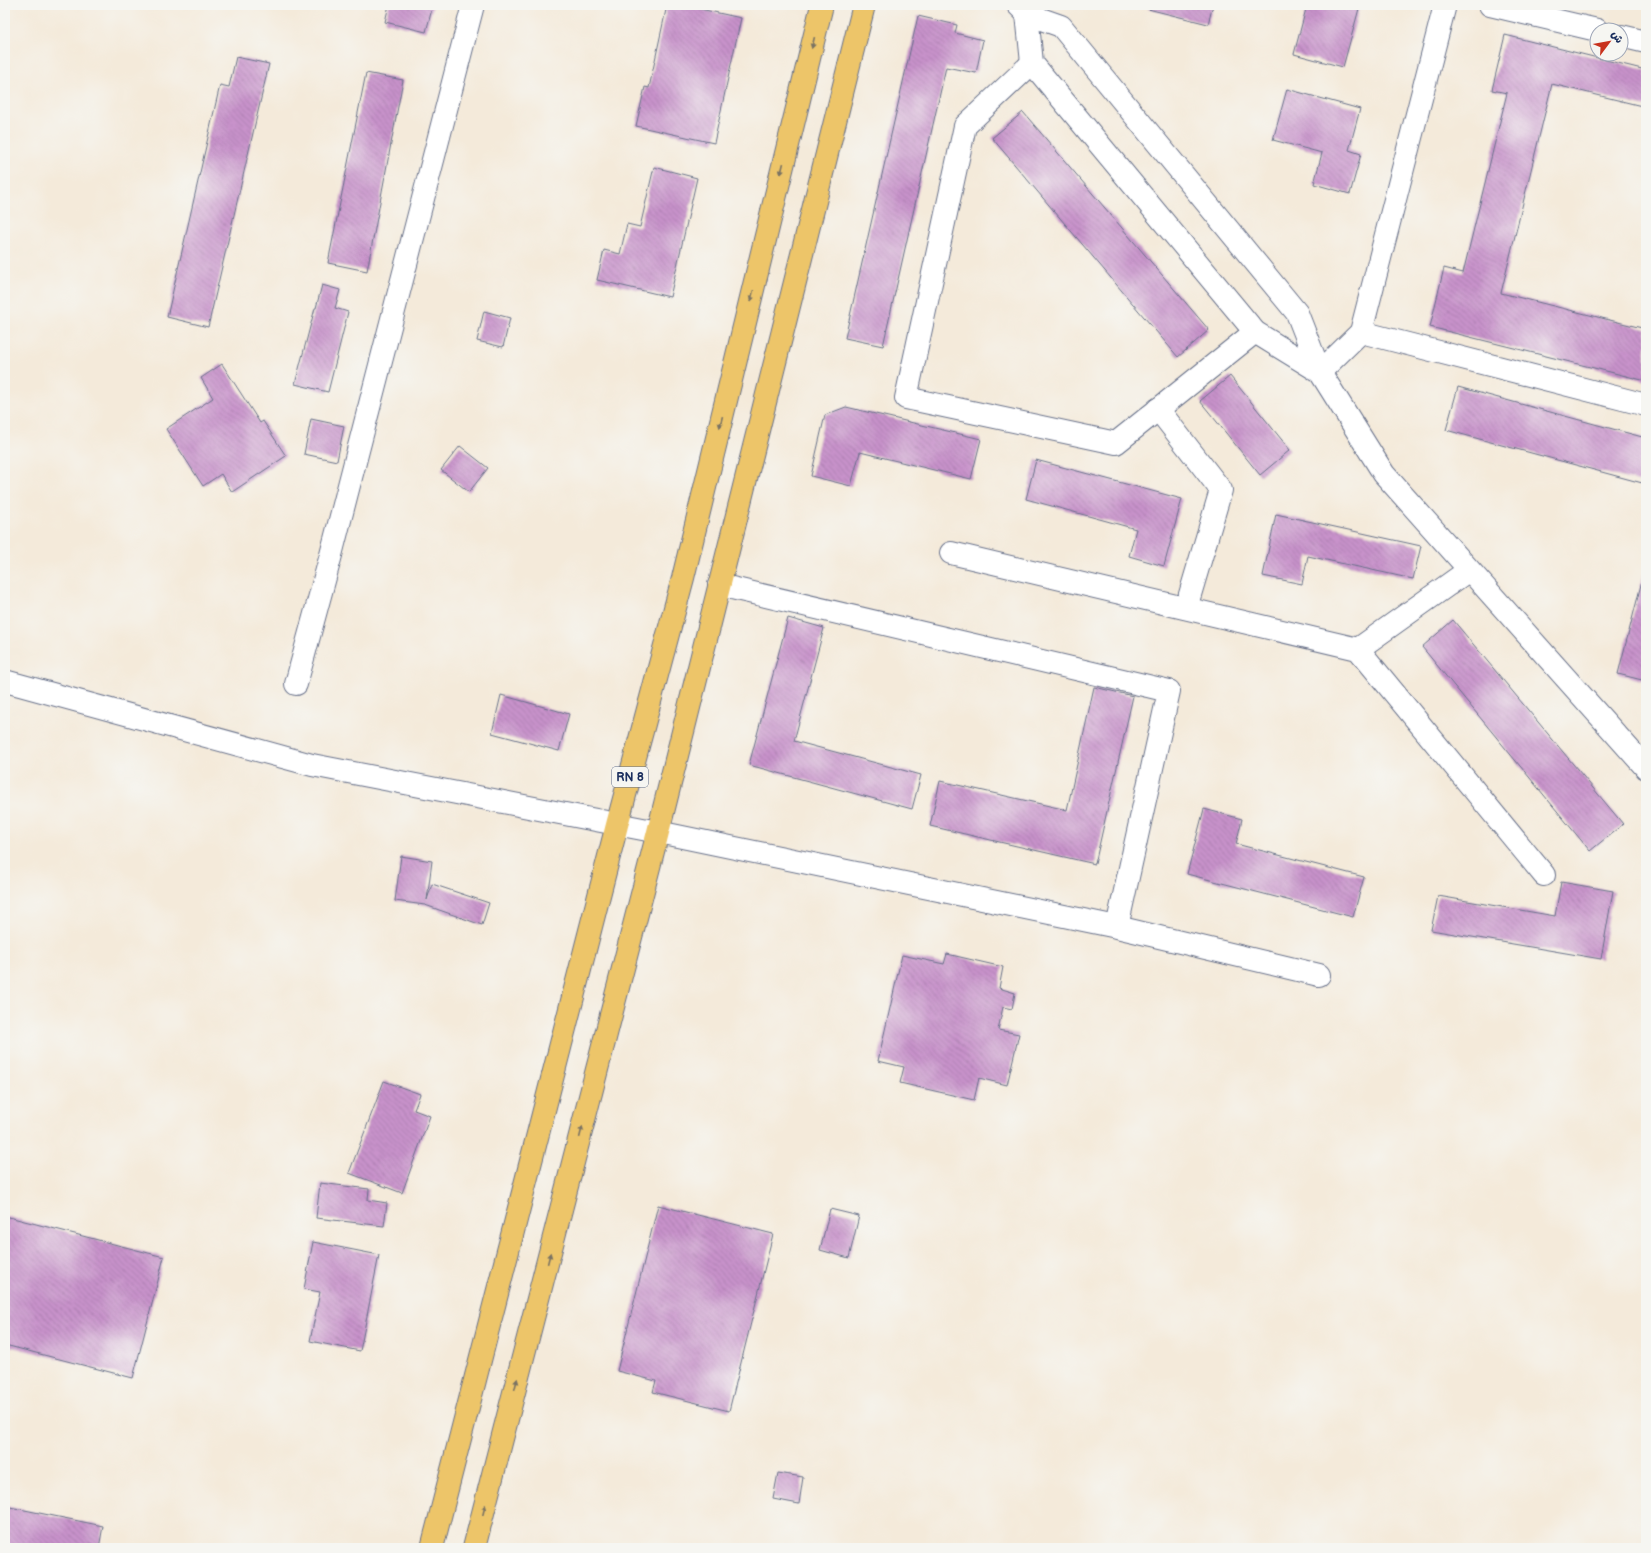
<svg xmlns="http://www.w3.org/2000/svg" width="1651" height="1553" viewBox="0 0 1651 1553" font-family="'Balsamiq Sans','Playpen Sans Arabic',sans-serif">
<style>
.building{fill:url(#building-back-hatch)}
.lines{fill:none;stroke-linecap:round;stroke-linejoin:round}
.minor-casing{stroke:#677089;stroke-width:24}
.major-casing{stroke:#677089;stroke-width:24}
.minor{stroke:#fff;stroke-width:22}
.major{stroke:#edc569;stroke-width:22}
.oneway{fill:#797263}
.labels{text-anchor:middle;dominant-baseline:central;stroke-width:3;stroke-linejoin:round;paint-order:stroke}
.shield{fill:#f6f6f2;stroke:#5d6b8a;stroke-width:1}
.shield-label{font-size:12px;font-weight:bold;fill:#1b2f5e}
</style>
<defs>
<pattern id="building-back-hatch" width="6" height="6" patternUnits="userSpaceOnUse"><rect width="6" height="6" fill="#c892ca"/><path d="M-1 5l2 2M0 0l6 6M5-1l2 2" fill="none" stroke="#a278a7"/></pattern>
</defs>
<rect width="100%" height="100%" fill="#f6f6f2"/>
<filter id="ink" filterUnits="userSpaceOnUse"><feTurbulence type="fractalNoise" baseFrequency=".025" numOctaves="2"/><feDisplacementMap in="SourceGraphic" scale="8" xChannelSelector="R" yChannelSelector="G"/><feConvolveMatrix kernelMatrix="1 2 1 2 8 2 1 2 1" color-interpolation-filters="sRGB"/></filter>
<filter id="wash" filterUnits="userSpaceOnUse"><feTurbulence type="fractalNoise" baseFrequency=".012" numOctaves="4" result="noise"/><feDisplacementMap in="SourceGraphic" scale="16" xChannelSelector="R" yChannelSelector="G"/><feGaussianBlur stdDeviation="0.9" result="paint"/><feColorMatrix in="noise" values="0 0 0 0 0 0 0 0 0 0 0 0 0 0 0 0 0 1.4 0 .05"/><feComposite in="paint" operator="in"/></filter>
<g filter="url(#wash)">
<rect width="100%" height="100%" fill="#f4eada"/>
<g id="blocks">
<g class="building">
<polygon points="389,5 433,5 426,32 385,22"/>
<polygon points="667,5 682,5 741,18 714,143 636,126 645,87 649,88"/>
<polygon points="1149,5 1213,5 1208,24 1148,9"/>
<polygon points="1307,5 1360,5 1343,67 1294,54"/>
<polygon points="918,16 957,25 955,33 983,40 976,73 946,67 883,346 845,338"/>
<polygon points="1505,35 1646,70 1646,107 1552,84 1501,293 1646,329 1646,381 1430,327 1444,268 1463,273 1507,93 1492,90"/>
<polygon points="236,57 269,64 208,327 167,317 220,85 229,87"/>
<polygon points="366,73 403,80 367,271 328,263"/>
<polygon points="1287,89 1360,109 1349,150 1361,154 1350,194 1314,184 1322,153 1273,140"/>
<polygon points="1023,112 1209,330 1178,357 992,138"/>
<polygon points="654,167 697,178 670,297 597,280 604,250 620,254 627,224 640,227"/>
<polygon points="322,285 340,290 335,308 348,312 328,392 295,384 315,308 316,308"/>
<polygon points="484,311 510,318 503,347 477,341"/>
<polygon points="222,364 260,423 263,421 286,456 232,492 221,474 203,486 166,429 213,398 201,378"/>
<polygon points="1230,376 1290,450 1260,475 1200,401"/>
<polygon points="1458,387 1646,438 1646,484 1446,430"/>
<polygon points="846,407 981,439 971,479 860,452 851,486 811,476 825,415"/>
<polygon points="311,419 344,426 337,461 304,454"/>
<polygon points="460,446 488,468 469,492 441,470"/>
<polygon points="1036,460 1182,499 1164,566 1129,556 1136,529 1026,499"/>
<polygon points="1276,514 1421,546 1413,579 1308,556 1302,584 1263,576"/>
<polygon points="1645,569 1646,569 1646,681 1618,674"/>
<polygon points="788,618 824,628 794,741 921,775 912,809 749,765"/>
<polygon points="1453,620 1623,824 1590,851 1422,647"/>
<polygon points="1094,687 1133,696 1095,864 930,826 940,781 1067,810"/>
<polygon points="501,695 569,714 559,751 492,733"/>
<polygon points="1204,809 1242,819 1236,844 1364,877 1353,917 1187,874"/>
<polygon points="401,856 432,861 427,900 432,884 489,903 482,925 425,905 395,901"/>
<polygon points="1561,882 1613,891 1601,959 1431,930 1438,896 1555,916"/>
<polygon points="947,954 1003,967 999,988 1015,993 1012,1009 1003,1007 998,1030 1019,1034 1007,1085 979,1078 974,1100 900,1083 904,1067 878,1061 902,955 944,964"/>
<polygon points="384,1081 420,1094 414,1110 430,1116 402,1193 349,1173"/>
<polygon points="320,1183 369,1189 368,1200 387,1203 384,1226 316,1218"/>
<polygon points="658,1205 773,1234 729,1411 653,1392 656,1381 617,1371"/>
<polygon points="830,1209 859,1216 849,1258 820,1250"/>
<polygon points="5,1216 164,1257 133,1378 5,1345"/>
<polygon points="313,1242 379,1255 360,1351 310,1341 320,1292 304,1289"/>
<polygon points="778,1473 803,1477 799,1504 773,1499"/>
<polygon points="5,1506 103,1526 99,1548 5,1548"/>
</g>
</g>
</g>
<g filter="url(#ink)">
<use href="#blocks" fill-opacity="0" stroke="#677089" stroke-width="1"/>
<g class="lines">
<defs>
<g id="minor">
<polyline points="1018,5 1027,14 1061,26 1297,313 1320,372 1384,474 1646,768"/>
<polyline points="1490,5 1597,30"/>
<polyline points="1027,14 1032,63 1255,332 1320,372"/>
<polyline points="1621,36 1646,42"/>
<polyline points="1032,63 965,126 906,398 1116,443 1255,332"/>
<polyline points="1361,332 1646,405"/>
<polyline points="1320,372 1361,332 1445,5"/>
<polyline points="1158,409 1221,490 1186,608"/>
<polyline points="951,553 1358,649 1544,875"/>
<polyline points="719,585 1169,691 1117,927"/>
<polyline points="1358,649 1469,570"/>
<polyline points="5,681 312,765 658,832 1117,927 1319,975"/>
<polyline points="296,684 331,555 473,5"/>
</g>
<g id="major">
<polyline points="432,1548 617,825 683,578 822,5"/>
<polyline points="474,1548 658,832 864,5"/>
</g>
</defs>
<use href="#minor" class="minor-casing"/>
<use href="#major" class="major-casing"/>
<use href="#minor" class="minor"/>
<use href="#major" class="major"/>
</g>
<defs><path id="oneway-solid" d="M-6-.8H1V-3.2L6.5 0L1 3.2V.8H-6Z"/></defs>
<g class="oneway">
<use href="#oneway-solid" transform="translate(813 43) rotate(104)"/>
<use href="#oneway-solid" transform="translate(782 169) rotate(104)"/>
<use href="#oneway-solid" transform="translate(752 296) rotate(104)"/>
<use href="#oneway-solid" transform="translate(721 422) rotate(104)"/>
<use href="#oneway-solid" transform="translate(581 1132) rotate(-76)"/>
<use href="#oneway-solid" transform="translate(549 1258) rotate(-76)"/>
<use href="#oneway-solid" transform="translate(516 1384) rotate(-76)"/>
<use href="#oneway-solid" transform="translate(484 1510) rotate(-76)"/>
</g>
</g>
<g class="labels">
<rect class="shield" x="612" y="767" width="36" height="20" rx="3"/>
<g class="shield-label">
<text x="630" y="777">RN 8</text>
</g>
</g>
<rect width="1651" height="1553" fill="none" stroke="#f6f6f2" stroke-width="20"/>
<g transform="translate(1609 42) rotate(58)"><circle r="19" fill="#f6f6f2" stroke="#9ea6b7"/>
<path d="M0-3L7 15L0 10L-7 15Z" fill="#c8321e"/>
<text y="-6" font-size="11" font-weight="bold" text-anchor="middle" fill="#1b2f5e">ش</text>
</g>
</svg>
